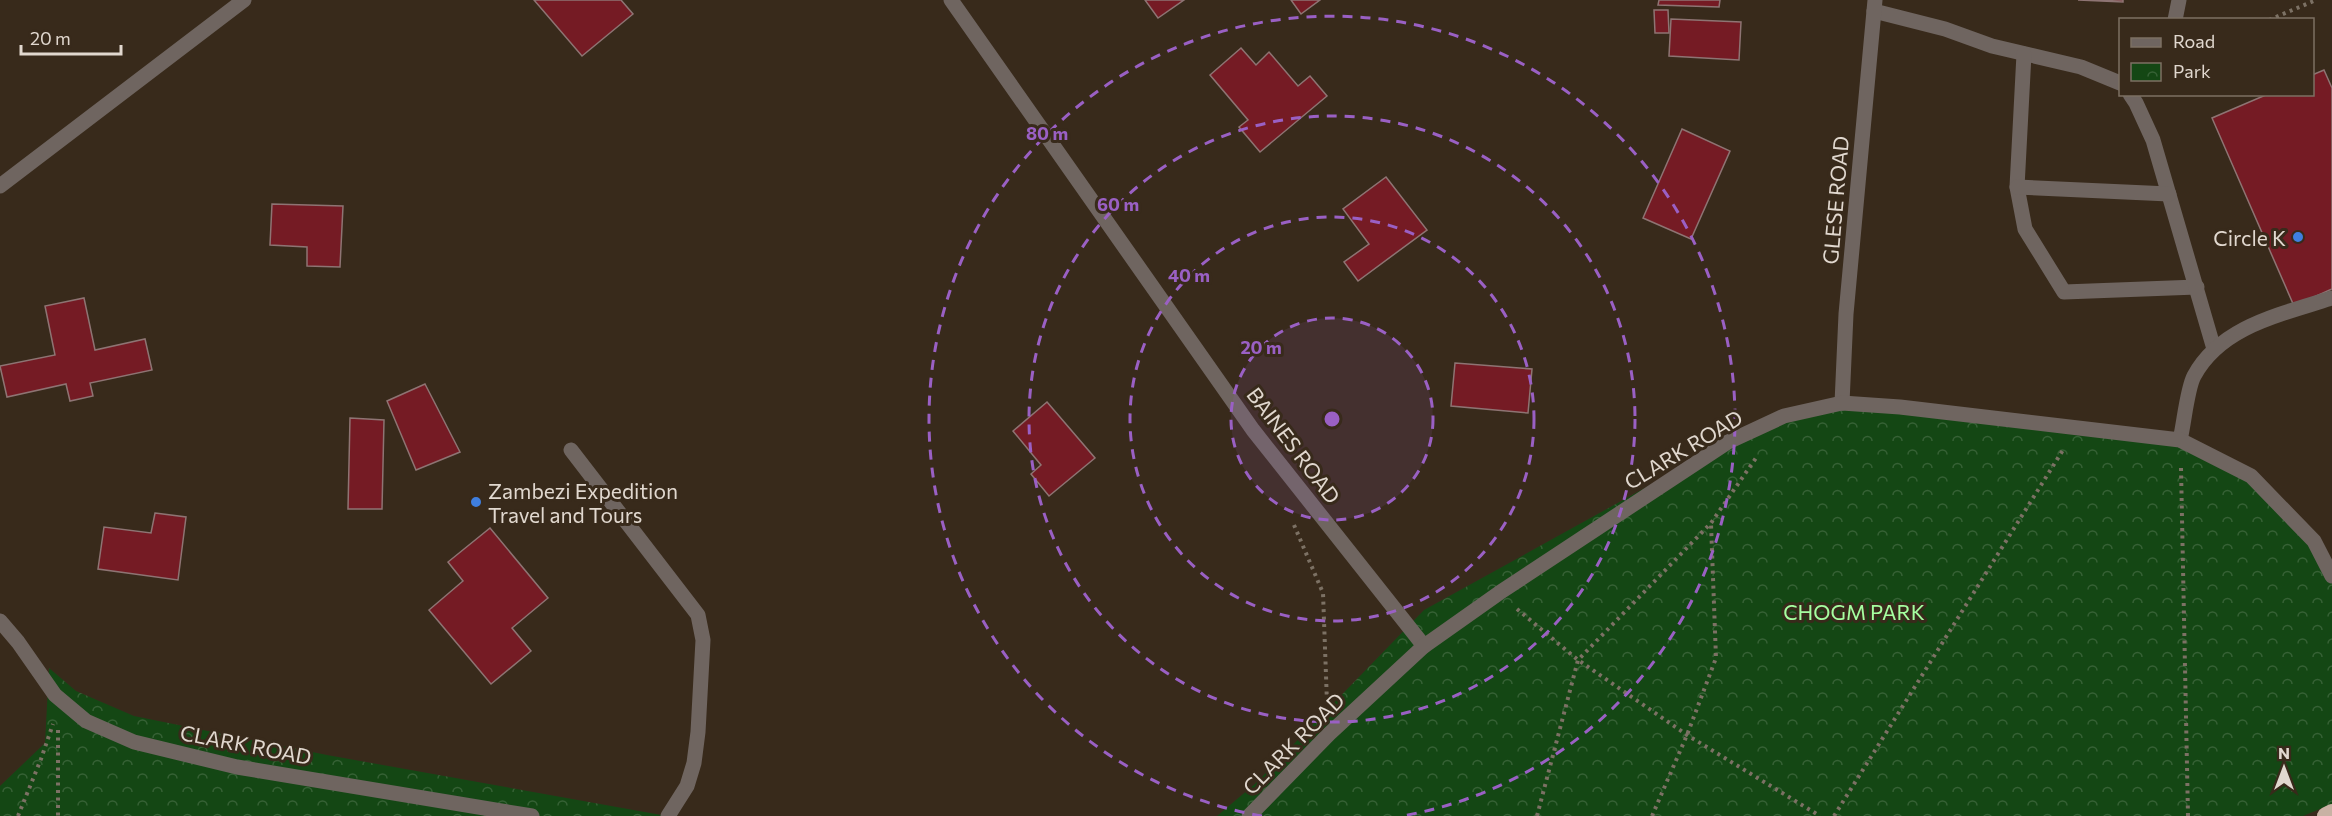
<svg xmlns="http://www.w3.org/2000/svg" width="2332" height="816" viewBox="0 0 2332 816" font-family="Commissioner,sans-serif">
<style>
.park{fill:url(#park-crowns)}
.building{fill:#751b24;stroke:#8e7473;stroke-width:1.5}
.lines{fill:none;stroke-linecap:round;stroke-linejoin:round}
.path{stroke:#7c7164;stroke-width:4;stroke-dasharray:3 4.5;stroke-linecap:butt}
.minor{stroke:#6f6560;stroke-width:15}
.highway{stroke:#c9b2a4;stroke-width:18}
.ring{fill:none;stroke:#9a60c4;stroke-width:3;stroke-dasharray:10 8}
.shop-dot{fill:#3f7fe0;stroke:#382a1b;stroke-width:2}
.labels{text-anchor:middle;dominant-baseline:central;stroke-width:6;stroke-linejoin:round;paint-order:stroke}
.street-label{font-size:21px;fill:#e1d8cf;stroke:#382a1b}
.poi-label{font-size:21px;fill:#e1d8cf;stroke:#382a1b;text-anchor:end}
.park-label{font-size:21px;fill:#a5ffa0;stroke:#382a1b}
.centre{fill:#9a60c4;stroke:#382a1b;stroke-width:3}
.ring-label{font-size:18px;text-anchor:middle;font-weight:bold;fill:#9a60c4;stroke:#382a1b;stroke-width:6;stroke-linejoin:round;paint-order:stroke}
</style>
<defs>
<pattern id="park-crowns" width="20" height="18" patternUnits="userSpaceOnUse" patternTransform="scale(1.5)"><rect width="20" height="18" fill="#144714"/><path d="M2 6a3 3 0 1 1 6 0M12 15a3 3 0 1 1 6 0" fill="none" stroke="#366135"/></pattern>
</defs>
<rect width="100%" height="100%" fill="#382a1b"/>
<g class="park">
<polygon points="1842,403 2180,440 2251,476 2314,541 2332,576 2332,804 2303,816 1217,816 1256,783 1424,610 1728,442"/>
<polygon points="49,668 76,691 134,716 327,755 667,816 0,816 0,786 45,743"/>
</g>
<g class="building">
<polygon points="534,0 621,0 633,14 582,56"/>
<polygon points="1145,0 1184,0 1158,18"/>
<polygon points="1291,0 1320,0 1301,14"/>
<polygon points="1659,0 1720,0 1719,7 1658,5"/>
<polygon points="2078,0 2123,0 2123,2"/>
<polygon points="1654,10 1668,10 1669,33 1655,33"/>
<polygon points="1671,19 1741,22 1739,60 1669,56"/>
<polygon points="1241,48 1256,65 1269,52 1298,86 1310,76 1327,96 1260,152 1239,127 1248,120 1210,75"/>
<polygon points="2324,70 2332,88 2332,289 2294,306 2212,118 2268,94 2312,94 2312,75"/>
<polygon points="1682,129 1730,151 1691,239 1643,218"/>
<polygon points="1386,177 1427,230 1358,281 1344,262 1369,244 1343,209"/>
<polygon points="272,204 343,206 340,267 307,266 307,247 270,245"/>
<polygon points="84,298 95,350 145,339 152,370 90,383 93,396 70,401 66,384 7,397 0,366 55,355 45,306"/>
<polygon points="1455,363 1532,369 1528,413 1451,406"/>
<polygon points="425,384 460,452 416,470 387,401"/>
<polygon points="1047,402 1095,458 1049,496 1031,474 1041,465 1013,431"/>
<polygon points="350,418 384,420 382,509 348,509"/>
<polygon points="155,513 186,517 178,580 98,569 104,527 151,533"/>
<polygon points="490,528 548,598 512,628 531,651 491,684 429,610 463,581 448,562"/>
</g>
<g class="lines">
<g class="path">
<polyline points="2269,20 2316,0"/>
<polyline points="2181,468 2188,816"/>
<polyline points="1294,525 1323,593 1327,703"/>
<polyline points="1517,609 1578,660 1687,735 1820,816"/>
<polyline points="58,730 58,816"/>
<polyline points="18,816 41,759 53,724"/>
<polyline points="1537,816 1578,660 1711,523 1756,458"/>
<polyline points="1652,816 1687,735 1716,658 1711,524"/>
<polyline points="1834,816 2063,450"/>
</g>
<g class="minor">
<polyline points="951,0 1253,430 1424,646"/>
<polyline points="1874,11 1945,29 1992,46 2081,67 2120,83"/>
<polyline points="2175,20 2179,0"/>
<polyline points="2024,54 2017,187 2025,229 2064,292 2197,287"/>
<polyline points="2130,94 2136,103 2153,140 2214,349"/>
<polyline points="0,186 244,0"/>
<polyline points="2017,187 2169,194"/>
<polyline points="1842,403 1846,314 1875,0"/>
<path d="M2180,440C2184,424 2187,389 2194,376C2221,326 2282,314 2332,298"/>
<polyline points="571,450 698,615 703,640 698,732 694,763 687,786 668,816"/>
<polyline points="0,621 18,642 55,695 86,721 134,742 237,767 532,816"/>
<polyline points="1249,816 1329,734 1424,646 1499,593 1728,442 1784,416 1842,403 1900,407 2180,440 2251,476 2314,541 2332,576"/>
</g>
<polyline class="highway" points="2326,816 2332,813"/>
</g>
<circle cx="1332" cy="419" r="101" fill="#9a60c4" fill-opacity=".12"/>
<g class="ring">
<circle cx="1332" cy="419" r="101"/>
<circle cx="1332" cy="419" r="202"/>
<circle cx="1332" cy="419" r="303"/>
<path d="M1262 816A403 403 0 1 1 1402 816"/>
</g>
<g class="shop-dot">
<circle cx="2298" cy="237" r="6"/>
<circle cx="476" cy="502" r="6"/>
</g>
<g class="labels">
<g class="street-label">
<text transform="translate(1835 200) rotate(-85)">GLESE ROAD</text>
<text transform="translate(1294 445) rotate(53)">BAINES ROAD</text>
<text transform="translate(1683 449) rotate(-31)">CLARK ROAD</text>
<text transform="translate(1293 743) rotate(-45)">CLARK ROAD</text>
<text transform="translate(246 744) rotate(11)">CLARK ROAD</text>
</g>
<g class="poi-label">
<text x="2286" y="237">Circle K</text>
<text x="488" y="490" text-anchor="start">Zambezi Expedition<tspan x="488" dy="24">Travel and Tours</tspan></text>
</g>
<g class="park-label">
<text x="1854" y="611">CHOGM PARK</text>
</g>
</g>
<circle cx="1332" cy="419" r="9" class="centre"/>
<g class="ring-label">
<text x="1047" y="140">80 m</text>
<text x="1118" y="211">60 m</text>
<text x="1189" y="282">40 m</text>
<text x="1261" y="354">20 m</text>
</g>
<rect x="2119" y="18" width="195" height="78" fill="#382a1b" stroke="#7c7063" stroke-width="1.5"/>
<rect x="2131" y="38" width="30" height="9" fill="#6f6560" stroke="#7c7063" stroke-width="1.5"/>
<text x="2173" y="48" font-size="18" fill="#e1d8cf">Road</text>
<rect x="2131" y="63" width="30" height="18" fill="url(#park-crowns)" stroke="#7c7063" stroke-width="1.5"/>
<text x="2173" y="78" font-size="18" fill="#e1d8cf">Park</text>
<g transform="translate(2284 768)" stroke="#382a1b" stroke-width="4.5" paint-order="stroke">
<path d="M0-4.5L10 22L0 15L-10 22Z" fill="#e1d8cf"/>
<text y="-9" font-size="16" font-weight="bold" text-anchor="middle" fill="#e1d8cf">N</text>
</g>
<path d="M21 45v9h100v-9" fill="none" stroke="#e1d8cf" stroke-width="3"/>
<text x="30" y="45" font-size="18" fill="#e1d8cf" stroke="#382a1b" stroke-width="4.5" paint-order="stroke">20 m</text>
</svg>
